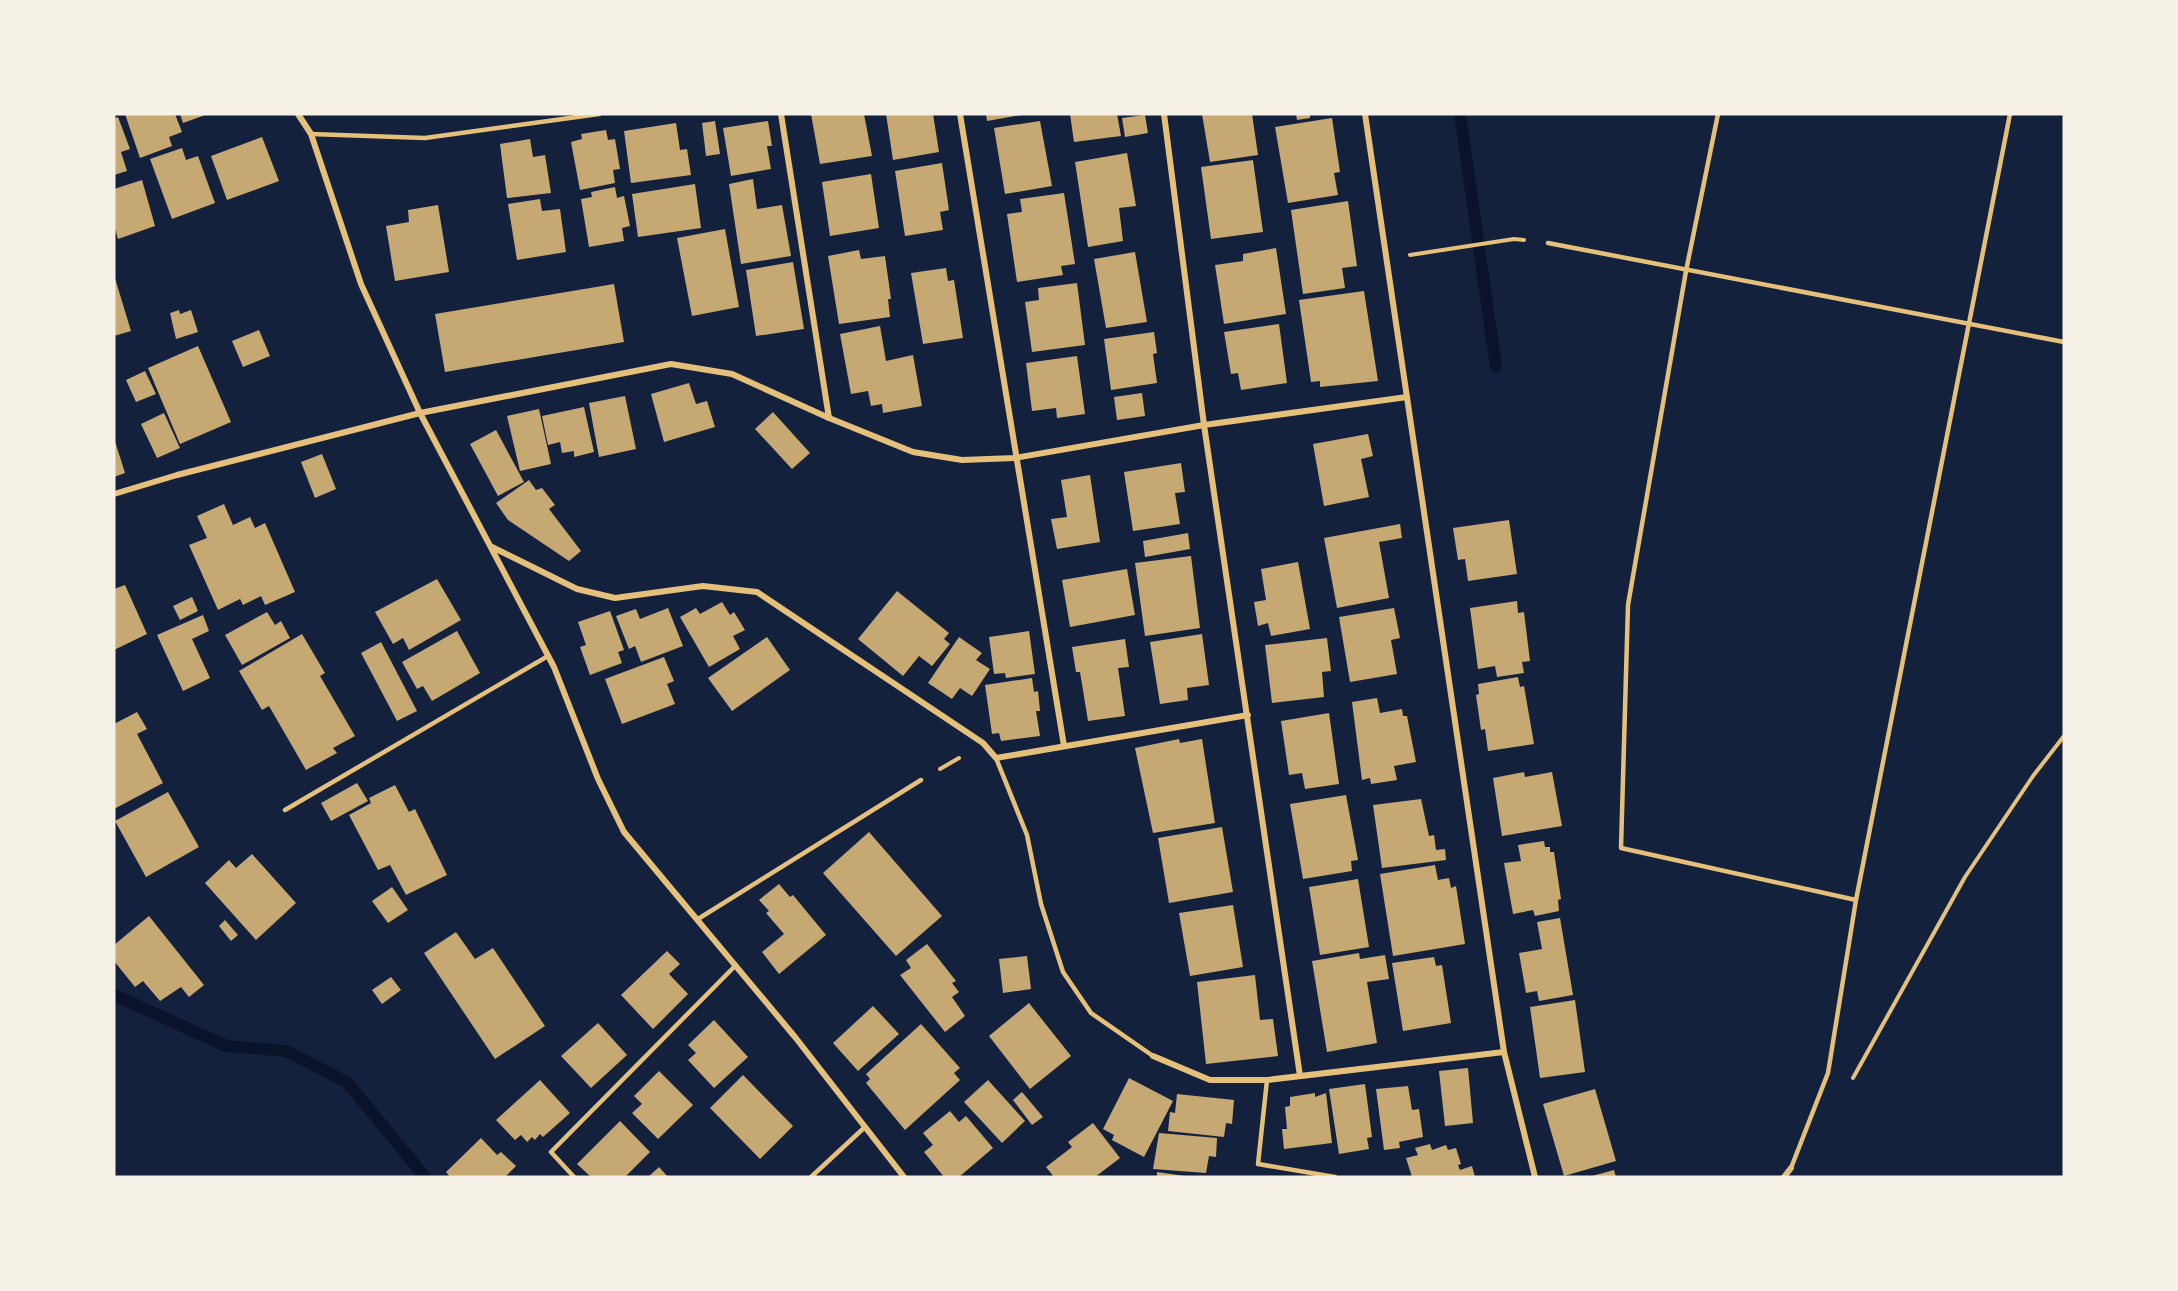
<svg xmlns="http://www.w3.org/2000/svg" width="2178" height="1291" viewBox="0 0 2178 1291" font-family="'Public Sans',sans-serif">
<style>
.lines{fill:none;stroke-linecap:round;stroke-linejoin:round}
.stream{stroke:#0b132b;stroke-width:12}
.building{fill:#c6a872}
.path{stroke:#e5c07b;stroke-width:4}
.service{stroke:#e5c07b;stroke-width:4.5}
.minor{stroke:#e5c07b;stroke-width:6}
</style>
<rect width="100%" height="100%" fill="#14213d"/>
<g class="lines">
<g class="stream">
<polyline points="1460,114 1496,367"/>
<polyline points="114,995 226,1046 286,1051 347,1082 425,1177"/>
</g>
</g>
<g class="building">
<polygon points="125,114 175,114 182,132 169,137 172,146 140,158"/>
<polygon points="180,114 208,114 183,123"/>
<polygon points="811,114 864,114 872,156 820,164"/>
<polygon points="886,114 933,114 939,152 893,160"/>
<polygon points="986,114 1021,114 1021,115 987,121"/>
<polygon points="1070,114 1117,114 1121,136 1074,142"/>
<polygon points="1202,114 1252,114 1258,155 1210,162"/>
<polygon points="1296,114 1310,114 1310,118 1297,120"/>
<polygon points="1145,115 1148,133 1125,137 1122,118"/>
<polygon points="118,117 130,149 121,152 127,171 114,175 114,119"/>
<polygon points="1332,118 1340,172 1334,173 1338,195 1288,203 1275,127"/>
<polygon points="715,121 720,154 706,156 702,123"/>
<polygon points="768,121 772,146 767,146 771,169 731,176 723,128"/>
<polygon points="1040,121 1052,186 1005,194 994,128"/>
<polygon points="676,123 680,150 687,149 691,175 631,183 624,131"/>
<polygon points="606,130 608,140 615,139 620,169 613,170 615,183 580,190 571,142 582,139 581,134"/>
<polygon points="262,137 279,181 227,200 211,156"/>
<polygon points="530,139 533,157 545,155 551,193 507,198 500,144"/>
<polygon points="182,148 186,160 198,156 215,203 172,219 150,159"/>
<polygon points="1127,153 1136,206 1119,208 1123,241 1088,247 1075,162"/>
<polygon points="1253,160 1263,232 1211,239 1201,167"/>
<polygon points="942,163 949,210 940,212 943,230 905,236 895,171"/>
<polygon points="871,174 879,228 830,236 822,182"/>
<polygon points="753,179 757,209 782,205 791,256 741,264 729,184"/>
<polygon points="142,180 155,226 118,239 114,225 114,189"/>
<polygon points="695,184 701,228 638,237 632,194"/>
<polygon points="615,187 617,198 624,196 630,226 622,228 624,241 589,247 581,199 592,197 591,192"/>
<polygon points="1064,193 1075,264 1061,266 1063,275 1017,282 1007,214 1022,212 1020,199"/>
<polygon points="540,199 542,211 560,209 566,252 517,260 508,204"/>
<polygon points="1348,201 1357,266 1342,268 1345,288 1303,294 1291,210"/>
<polygon points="438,205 449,272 395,281 386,226 409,222 408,210"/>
<polygon points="725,229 739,307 692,316 677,238"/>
<polygon points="1276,248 1286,314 1224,324 1215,265 1243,261 1243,254"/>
<polygon points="859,250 861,259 885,256 891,299 888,299 890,317 839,324 828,256"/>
<polygon points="1135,252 1147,322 1106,328 1094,259"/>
<polygon points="793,262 804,329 756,336 746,270"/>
<polygon points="946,268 948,281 954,280 963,338 923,344 911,273"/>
<polygon points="114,275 131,331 114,336"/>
<polygon points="1077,283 1085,345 1032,352 1025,302 1039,300 1038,288"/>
<polygon points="614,284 624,342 445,372 435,314"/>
<polygon points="1364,291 1378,381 1320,387 1320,381 1311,382 1299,300"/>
<polygon points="179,310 180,314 191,310 198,332 176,339 170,313"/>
<polygon points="1279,324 1287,383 1241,390 1238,373 1231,374 1224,332"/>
<polygon points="880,326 886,361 913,355 922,406 883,413 882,404 871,406 868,391 851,394 840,334"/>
<polygon points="259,330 270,356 243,367 232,341"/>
<polygon points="1154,332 1157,353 1153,354 1157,383 1111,390 1104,339"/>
<polygon points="198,346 231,422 180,444 148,368"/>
<polygon points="1077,356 1085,414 1057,418 1056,408 1032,411 1026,363"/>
<polygon points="145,371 156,394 136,402 126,380"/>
<polygon points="689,383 696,404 707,401 715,427 664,442 651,394"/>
<polygon points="1142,393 1145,416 1117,420 1114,397"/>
<polygon points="625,396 636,449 599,457 589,403"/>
<polygon points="584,407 594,452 574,457 574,451 562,453 560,442 548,445 542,416"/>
<polygon points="539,409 551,464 520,471 507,416"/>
<polygon points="773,412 810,453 792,469 755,429"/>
<polygon points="164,413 180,448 157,458 141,424"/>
<polygon points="496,430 524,482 498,496 470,444"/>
<polygon points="1368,434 1373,456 1361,459 1369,497 1324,506 1313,444"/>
<polygon points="114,438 125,473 114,477"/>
<polygon points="322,454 336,489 315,498 301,462"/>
<polygon points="1181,463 1185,492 1175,493 1180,524 1133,531 1124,472"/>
<polygon points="1090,475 1100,542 1057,549 1051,519 1067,517 1061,480"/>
<polygon points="529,480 536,490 542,488 555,505 549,509 581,551 569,561 508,520 496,503"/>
<polygon points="224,504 233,525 250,517 255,528 265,523 295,592 265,605 261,596 243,605 240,599 218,610 189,545 207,538 197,516"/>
<polygon points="1509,520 1517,574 1468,581 1465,559 1458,560 1453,528"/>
<polygon points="1400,524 1402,538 1379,542 1389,598 1337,608 1324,538"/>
<polygon points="1188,533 1190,549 1145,557 1143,541"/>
<polygon points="1191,556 1200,628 1145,636 1135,563"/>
<polygon points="1298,562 1310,629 1271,636 1268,623 1258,626 1254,602 1266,600 1261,569"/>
<polygon points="1127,569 1135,615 1070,627 1062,580"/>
<polygon points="437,579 461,620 409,650 403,638 393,644 375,612"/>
<polygon points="125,585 147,634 114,650 114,589"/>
<polygon points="897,591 949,633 944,639 950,644 932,666 919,656 903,676 858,639"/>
<polygon points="192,597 198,611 180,620 173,606"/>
<polygon points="1517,601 1518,613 1524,612 1530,661 1522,662 1524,673 1497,677 1495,666 1478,669 1470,608"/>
<polygon points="722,602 730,615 734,612 745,630 733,636 740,649 709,667 680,617 696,608 700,614"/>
<polygon points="668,608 683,646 641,662 635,646 629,649 616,616 636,609 640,619"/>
<polygon points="1394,608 1400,638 1391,640 1397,674 1350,682 1339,617"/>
<polygon points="610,611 624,650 618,652 622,663 590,675 580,647 586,645 578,622"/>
<polygon points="267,612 275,625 281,621 290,638 242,665 225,635"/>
<polygon points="203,615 209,631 192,639 210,678 183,691 157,635"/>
<polygon points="457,631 480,673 432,701 423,686 417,689 402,662"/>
<polygon points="1029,631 1035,674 1006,678 1005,673 994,674 989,637"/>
<polygon points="302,634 325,673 320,676 355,736 333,748 337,753 306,770 269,706 262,710 239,671"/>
<polygon points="1202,634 1209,685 1187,688 1188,700 1160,704 1150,642"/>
<polygon points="767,637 790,670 732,711 708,678"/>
<polygon points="959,637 982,653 976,660 990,669 972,696 960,688 952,699 928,683"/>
<polygon points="1327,638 1331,671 1322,672 1324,697 1272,703 1265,645"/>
<polygon points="1125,639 1129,667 1118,668 1125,716 1088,721 1080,672 1076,672 1072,647"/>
<polygon points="381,642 417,711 397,721 361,653"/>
<polygon points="664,657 674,681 667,684 675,704 622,724 605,679"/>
<polygon points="1518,677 1520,687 1524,686 1534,744 1488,751 1485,729 1481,730 1476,695 1479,694 1478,684"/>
<polygon points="1032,678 1034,692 1038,691 1040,711 1036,711 1040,736 1001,741 999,733 992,734 985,685"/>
<polygon points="1377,698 1380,713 1402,709 1403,716 1407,716 1416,762 1394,766 1397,780 1371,784 1370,778 1362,780 1352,702"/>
<polygon points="137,712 147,729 137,734 163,783 114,809 114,724"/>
<polygon points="1329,713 1339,784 1305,789 1302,773 1289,775 1281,721"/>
<polygon points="1179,739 1180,743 1202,739 1215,823 1153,833 1135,748"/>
<polygon points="1524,772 1525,777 1552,772 1562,826 1502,836 1493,778"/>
<polygon points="357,783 368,801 331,821 321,803"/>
<polygon points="395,785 409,812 415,809 447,875 406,895 390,865 378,870 349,815 371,803 369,798"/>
<polygon points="168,792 199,847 146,877 115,821"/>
<polygon points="1346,795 1358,860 1351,861 1352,871 1303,879 1290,804"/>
<polygon points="1421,799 1429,836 1434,835 1436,850 1445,849 1446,860 1382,868 1373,805"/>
<polygon points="1222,827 1233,892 1169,903 1158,838"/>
<polygon points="869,832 942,916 896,956 823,873"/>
<polygon points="1544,841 1545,847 1550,847 1550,852 1554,852 1561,899 1558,900 1559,911 1535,916 1533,910 1513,914 1504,863 1521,861 1518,845"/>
<polygon points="252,854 296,903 256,940 205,883 229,860 236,868"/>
<polygon points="1435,865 1438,880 1449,878 1451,888 1456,886 1465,944 1393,956 1380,874"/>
<polygon points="1358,879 1369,947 1320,955 1309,887"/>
<polygon points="779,884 790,897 793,895 826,935 779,974 762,952 784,934 766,913 769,911 759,900"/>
<polygon points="392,887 408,910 388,923 372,901"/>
<polygon points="1233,905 1243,967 1190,976 1179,913"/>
<polygon points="149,916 204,985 189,997 181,987 160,1001 143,981 135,987 114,961 114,945"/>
<polygon points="1560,918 1573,995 1539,1001 1537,991 1526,993 1519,953 1542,949 1537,922"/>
<polygon points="225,920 238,935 231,941 219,926"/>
<polygon points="456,932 475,959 493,948 545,1026 495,1059 424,953"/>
<polygon points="927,944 956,981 952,983 959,992 952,997 965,1016 945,1032 900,975 911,968 906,960"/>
<polygon points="667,951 680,964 669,974 688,994 653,1029 621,995"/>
<polygon points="1359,953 1360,959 1385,955 1389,979 1367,982 1377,1043 1327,1052 1312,961"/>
<polygon points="1027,956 1031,989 1003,993 999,959"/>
<polygon points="1434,957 1436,966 1442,965 1451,1023 1403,1031 1392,963"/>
<polygon points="1255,975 1260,1020 1273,1019 1278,1056 1206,1064 1197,982"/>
<polygon points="391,977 401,990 382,1004 372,990"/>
<polygon points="1575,1000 1585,1072 1540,1078 1530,1007"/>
<polygon points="1029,1003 1071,1056 1030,1089 989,1036"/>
<polygon points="873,1006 899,1034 858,1071 833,1043"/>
<polygon points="714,1020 748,1057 714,1088 688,1060 696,1053 688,1045"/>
<polygon points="598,1023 627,1055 591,1088 561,1056"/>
<polygon points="921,1024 960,1068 954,1073 960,1080 905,1130 866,1083 870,1079 866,1074"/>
<polygon points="1468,1068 1473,1123 1445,1126 1439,1071"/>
<polygon points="659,1071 693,1105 658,1139 632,1113 642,1104 634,1096"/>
<polygon points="743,1075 793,1126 760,1159 710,1108"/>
<polygon points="1129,1078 1173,1101 1144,1157 1112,1140 1114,1135 1103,1129"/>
<polygon points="540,1080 570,1113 543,1137 540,1134 535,1140 532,1137 527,1142 521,1135 515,1140 496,1120"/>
<polygon points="988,1080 1025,1121 1002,1143 964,1102"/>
<polygon points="1365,1084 1372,1137 1367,1138 1369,1149 1339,1154 1329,1089"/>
<polygon points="1408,1086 1412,1110 1419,1109 1423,1137 1399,1142 1400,1148 1384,1150 1376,1089"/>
<polygon points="1595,1089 1616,1161 1564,1176 1543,1104"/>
<polygon points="1022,1092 1043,1117 1032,1125 1013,1100"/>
<polygon points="1315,1093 1315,1097 1326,1093 1332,1143 1284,1149 1282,1129 1287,1129 1285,1107 1290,1106 1290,1097"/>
<polygon points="1177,1094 1234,1100 1232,1124 1226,1123 1224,1137 1168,1131 1170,1112 1175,1113"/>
<polygon points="950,1111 959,1122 966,1116 993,1148 959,1177 944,1177 924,1152 933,1145 923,1133"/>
<polygon points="620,1121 650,1152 625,1177 591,1177 577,1164"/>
<polygon points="1093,1123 1120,1158 1095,1177 1054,1177 1046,1167 1072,1147 1068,1142"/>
<polygon points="1159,1133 1217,1138 1216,1157 1209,1156 1206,1173 1153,1169"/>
<polygon points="481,1138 497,1155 501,1152 516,1166 505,1177 450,1177 446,1172"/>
<polygon points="1430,1144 1432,1150 1446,1145 1448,1150 1456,1148 1461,1164 1458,1165 1460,1170 1472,1166 1475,1177 1412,1177 1406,1158 1418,1155 1415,1148"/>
<polygon points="659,1167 668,1177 648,1177"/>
<polygon points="1614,1170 1616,1177 1592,1177 1592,1176"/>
<polygon points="1157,1172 1185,1176 1185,1177 1157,1177"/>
</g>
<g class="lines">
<g class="path">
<polyline points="1410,255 1514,239 1524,240"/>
<polyline points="940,769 959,758"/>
<polyline points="1853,1078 1965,877 2033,776 2064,736"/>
</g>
<g class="service">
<polyline points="1718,114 1686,271 1628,605 1621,848 1856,900"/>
<polyline points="311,134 425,138 599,114"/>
<polyline points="1548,243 2064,342"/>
<polyline points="996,758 1027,835 1041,904 1063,972 1091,1013 1153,1056"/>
<polyline points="285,810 548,656"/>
<polyline points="698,919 921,780"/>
<polyline points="1267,1080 1258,1164 1335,1177"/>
<polyline points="1791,1168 1828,1073 1856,900 2010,114"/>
<polyline points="574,1177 551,1152 736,965"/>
<polyline points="811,1177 865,1127"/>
</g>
<g class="minor">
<polyline points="298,114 311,134 361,284 420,413 554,667 598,779 624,832 795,1037 904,1177"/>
<polyline points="781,114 829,418"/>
<polyline points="960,114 1064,746"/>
<polyline points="1164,114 1204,425 1300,1076"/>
<polyline points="1365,114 1504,1052 1535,1177"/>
<polyline points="114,494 177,475 420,413 671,364 732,374 829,418 913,452 962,460 1015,458 1204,425 1407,397"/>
<polyline points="492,547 577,589 615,598 703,586 757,592 983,743 996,758 1248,715"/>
<polyline points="1153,1056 1210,1080 1267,1080 1504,1052"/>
<polyline points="1784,1177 1791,1168"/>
</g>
</g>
<rect width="2178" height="1291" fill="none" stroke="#f6f1e7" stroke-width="231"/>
</svg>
